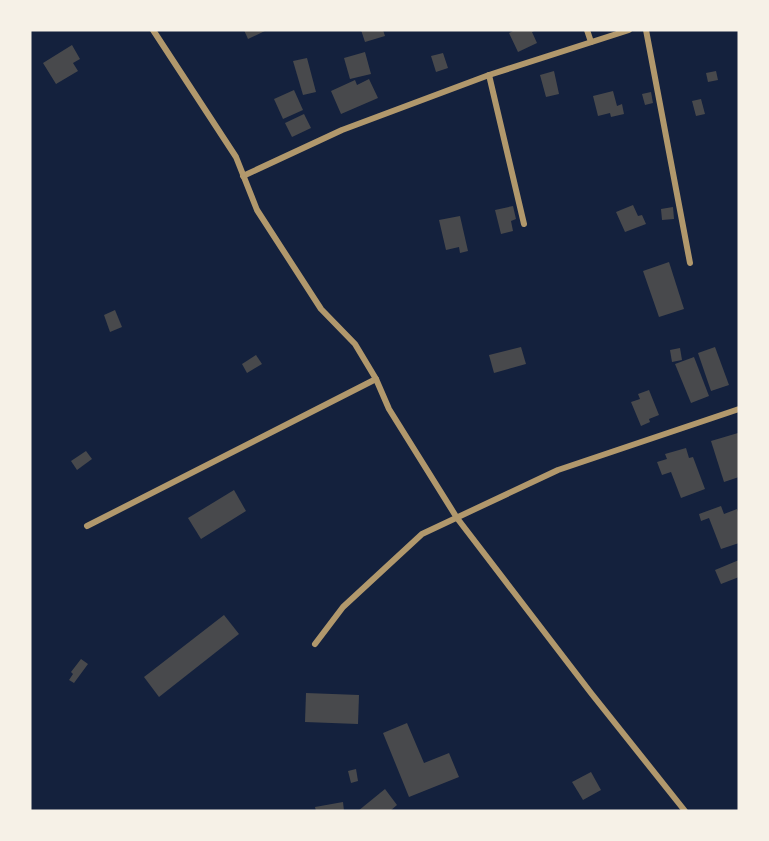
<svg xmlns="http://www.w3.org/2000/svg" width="769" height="841" viewBox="0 0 769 841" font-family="'Source Sans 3',sans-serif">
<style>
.building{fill:#48494c}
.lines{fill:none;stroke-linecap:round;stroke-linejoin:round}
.minor{stroke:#b1986c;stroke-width:6}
</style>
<rect width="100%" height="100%" fill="#14213d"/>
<g class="building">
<polygon points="244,30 267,30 248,39"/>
<polygon points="361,30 383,30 385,36 365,42"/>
<polygon points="515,30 536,30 532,32 537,43 518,52 509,33"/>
<polygon points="72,45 80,59 73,63 78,71 56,84 43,63"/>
<polygon points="365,52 371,74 350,79 344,58"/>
<polygon points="443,53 448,68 436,72 431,56"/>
<polygon points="307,58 316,92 303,95 293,61"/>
<polygon points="554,71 559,94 546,97 540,75"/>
<polygon points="716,71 718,80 708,82 706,73"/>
<polygon points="369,79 378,98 341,114 331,91 355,80 357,85"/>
<polygon points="294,90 303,110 283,119 274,99"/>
<polygon points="613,91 617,106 622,104 624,114 611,117 610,113 598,116 593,96"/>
<polygon points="651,92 653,103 645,105 642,94"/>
<polygon points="701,99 705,114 696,116 692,101"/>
<polygon points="304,114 311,128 292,137 285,123"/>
<polygon points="633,205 638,216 642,215 646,224 625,232 616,212"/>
<polygon points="513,206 516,219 511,221 513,231 501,234 495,210"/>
<polygon points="673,207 674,219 662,220 661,209"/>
<polygon points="460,216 468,251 460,253 459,247 446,250 439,220"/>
<polygon points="669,262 684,309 659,317 643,271"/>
<polygon points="115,310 122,327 110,332 104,315"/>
<polygon points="521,347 526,364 494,373 489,355"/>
<polygon points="715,347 729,385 711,391 698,353"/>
<polygon points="680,348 682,360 672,362 670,350"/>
<polygon points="256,355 262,364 247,373 242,364"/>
<polygon points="694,357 709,396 691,403 675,364"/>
<polygon points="649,390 659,415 649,419 650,422 641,426 631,402 640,399 638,394"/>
<polygon points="738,433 739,477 724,482 711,441"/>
<polygon points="686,448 689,458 693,457 705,489 681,498 671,472 662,475 657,462 667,459 665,454"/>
<polygon points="86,451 92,459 77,470 71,461"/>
<polygon points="234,490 246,511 201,539 188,518"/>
<polygon points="721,506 724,514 737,509 739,515 739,543 721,549 709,518 701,521 699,514"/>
<polygon points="739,560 739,577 721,584 715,570"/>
<polygon points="224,615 239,634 159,697 144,677"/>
<polygon points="81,659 88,664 74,683 69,680 73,674 71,672"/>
<polygon points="306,693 359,695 358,724 305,722"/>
<polygon points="407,723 424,763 449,753 459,777 409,797 383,733"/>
<polygon points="356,769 358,781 351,783 348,771"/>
<polygon points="591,772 601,790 583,800 572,782"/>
<polygon points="385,789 397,805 390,811 358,811"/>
<polygon points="343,802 344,811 316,811 315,807"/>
</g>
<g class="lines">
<g class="minor">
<polyline points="153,30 236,157 257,210 321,309 355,344 376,379 389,409 457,518 591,693 685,811"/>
<polyline points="587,30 591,42"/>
<polyline points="646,30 690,263"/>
<polyline points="489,75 524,224"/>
<polyline points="243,176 342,130 489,75 629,30"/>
<polyline points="87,526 376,379"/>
<polyline points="315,644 343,607 422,534 558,470 739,409"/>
</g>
</g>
<rect width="769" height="841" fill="none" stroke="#f6f1e7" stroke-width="63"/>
</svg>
